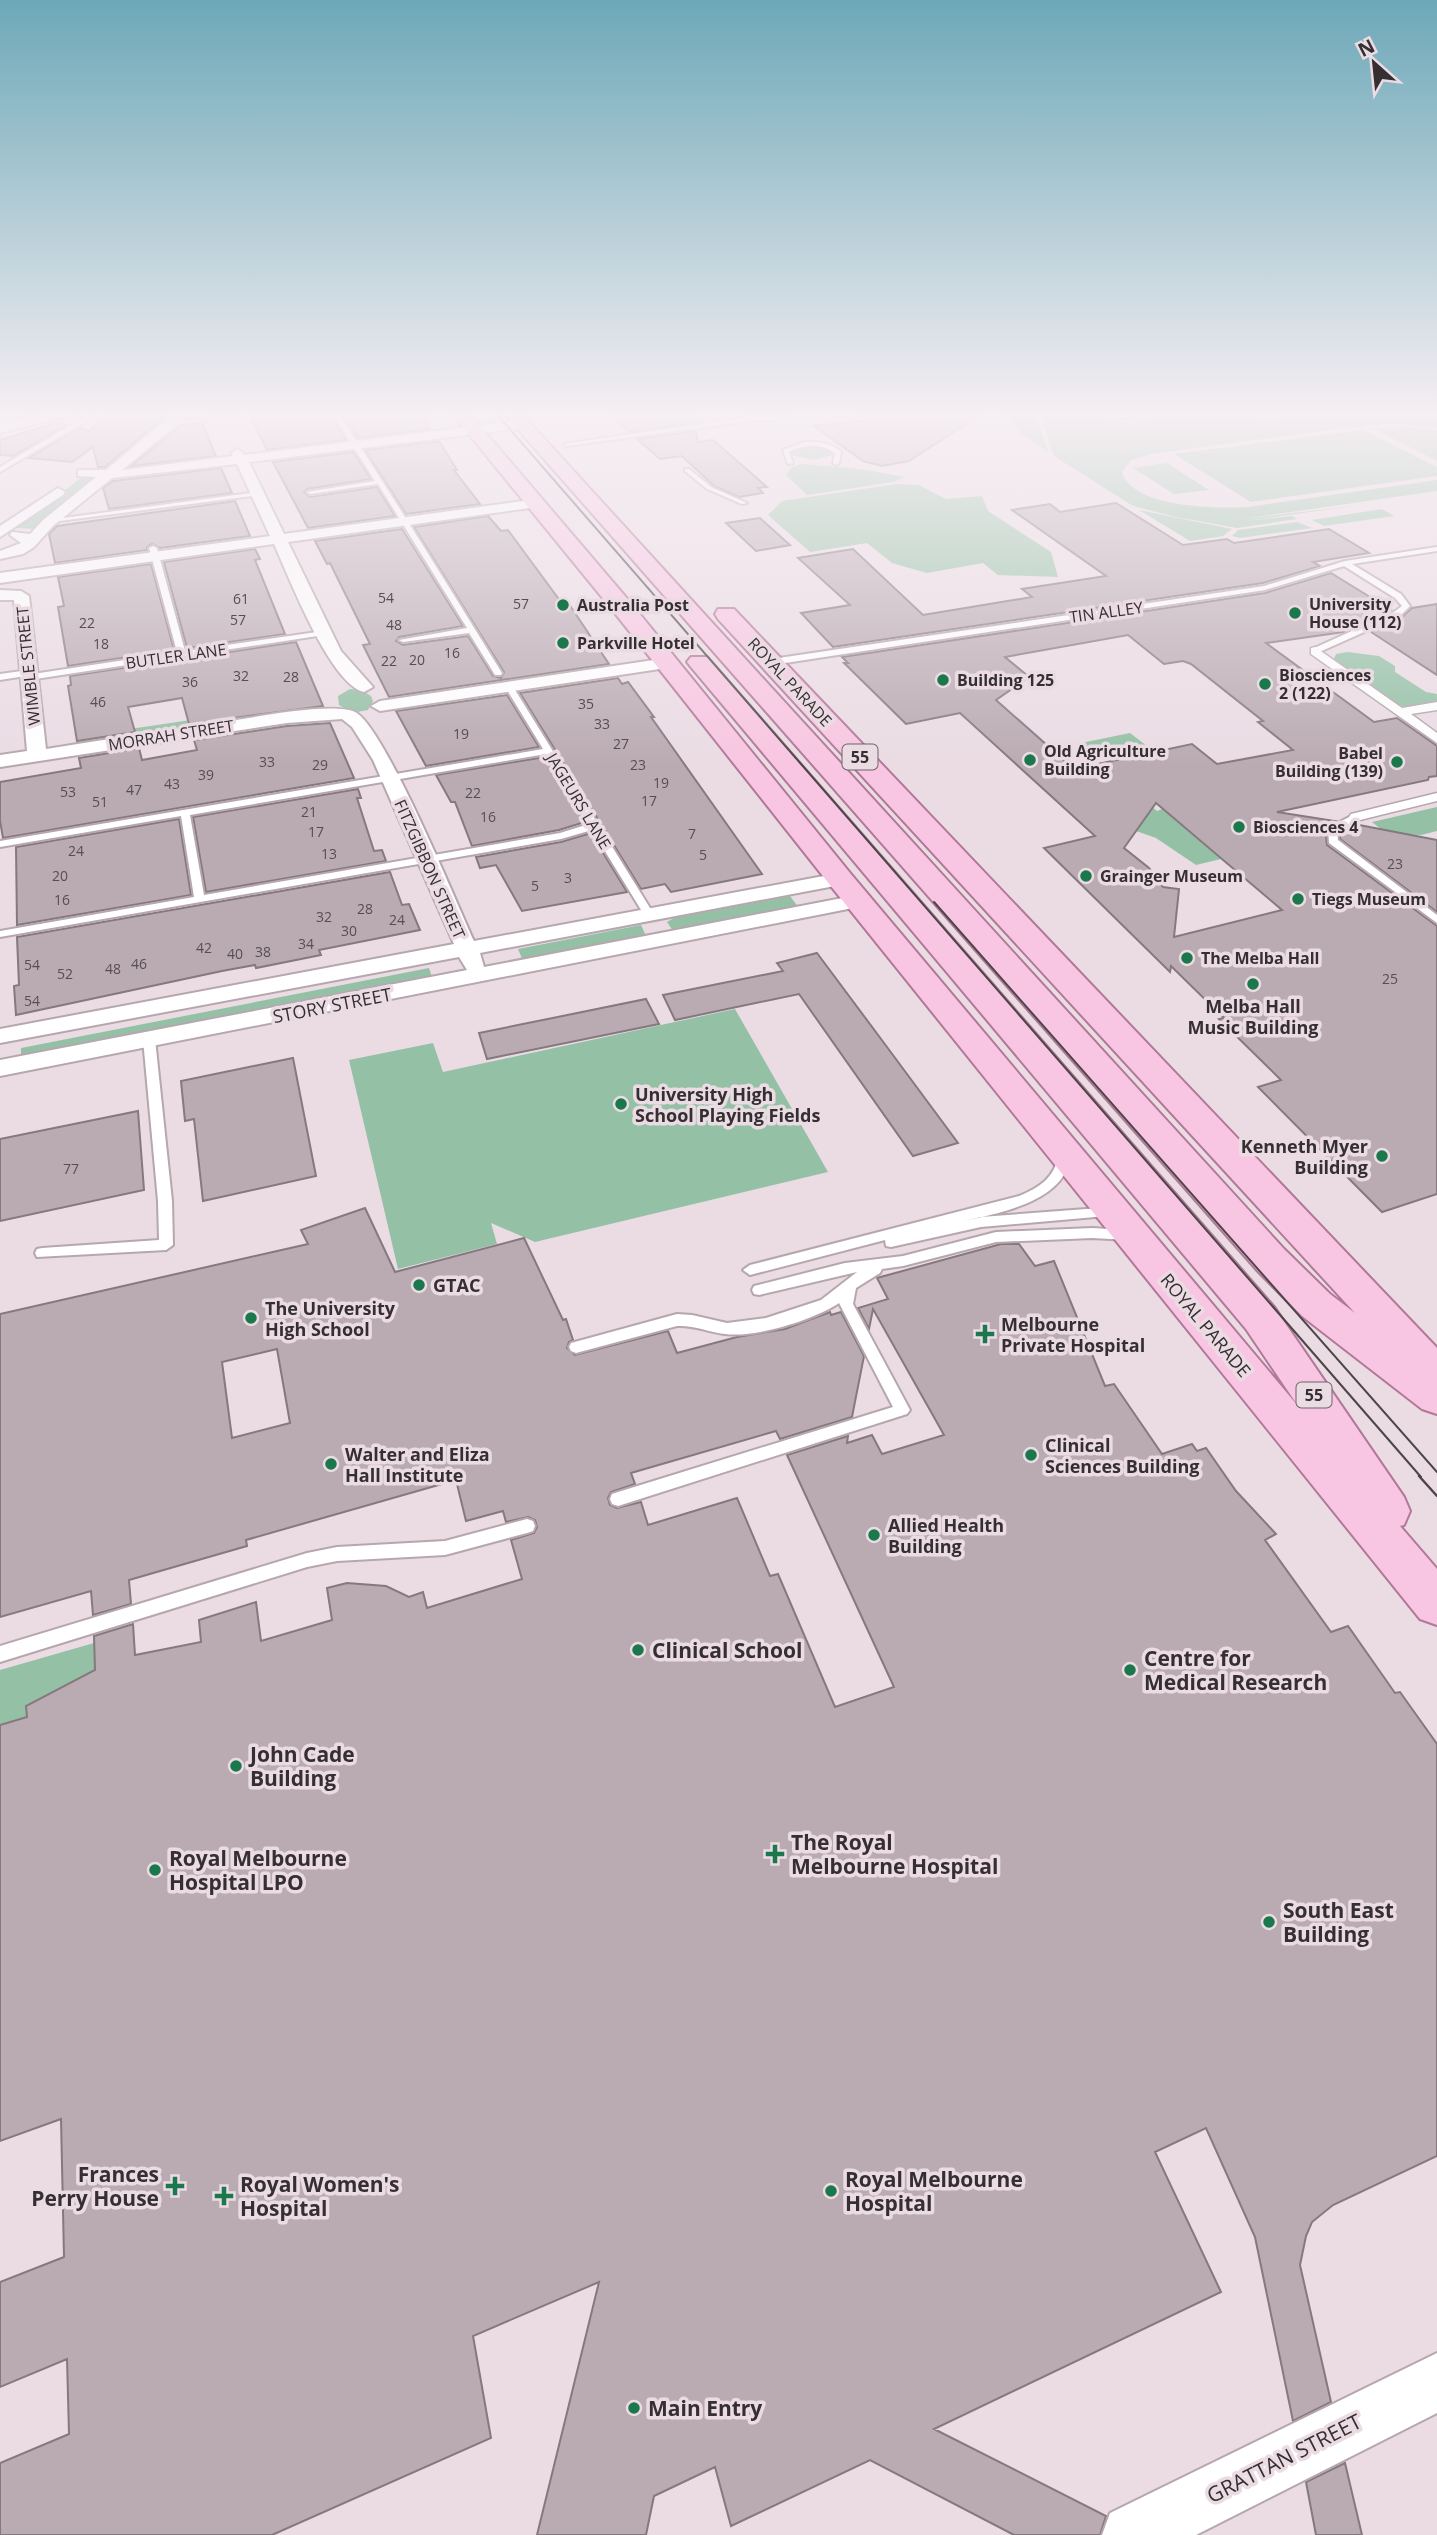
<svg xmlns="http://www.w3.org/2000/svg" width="1437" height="2535" viewBox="0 0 1437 2535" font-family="'Open Sans',sans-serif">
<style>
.green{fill:#94c1a6}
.building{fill:#baabb2;stroke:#85787e;stroke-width:2;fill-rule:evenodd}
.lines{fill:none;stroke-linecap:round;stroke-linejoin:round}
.service-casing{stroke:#b6a7af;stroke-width:4}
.pedestrian-casing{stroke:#b6a7af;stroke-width:3}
.minor-casing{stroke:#b6a7af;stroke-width:4}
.tertiary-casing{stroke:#b6a7af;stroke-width:4}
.primary-casing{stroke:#b17898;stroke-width:4}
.service{fill:#fff;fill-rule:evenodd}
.pedestrian{fill:#fff;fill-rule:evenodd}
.minor{fill:#fff;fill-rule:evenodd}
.tertiary{fill:#fff;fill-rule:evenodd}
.primary{fill:#f8c6e2;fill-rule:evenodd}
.tram-far1{stroke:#4d4649;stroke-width:2}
.tram{stroke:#4d4649;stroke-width:2.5}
.poi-dot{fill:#1b774c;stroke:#ebdce4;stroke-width:2.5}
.labels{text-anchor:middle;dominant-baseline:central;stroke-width:7;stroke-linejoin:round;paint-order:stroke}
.number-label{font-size:14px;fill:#564e52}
.far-poi-label{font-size:16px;font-weight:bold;fill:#352f32;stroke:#ebdce4;text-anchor:start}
.far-street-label{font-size:16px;fill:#352f32;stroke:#ebdce4}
.shield{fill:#ebdce4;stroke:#6c6367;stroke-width:2}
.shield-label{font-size:16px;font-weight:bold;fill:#352f32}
.street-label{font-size:18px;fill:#352f32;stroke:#ebdce4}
.poi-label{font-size:18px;font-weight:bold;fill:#352f32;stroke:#ebdce4;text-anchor:start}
.near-poi-label{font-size:21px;font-weight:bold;fill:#352f32;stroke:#ebdce4;text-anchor:start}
.near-street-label{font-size:21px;fill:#352f32;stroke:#ebdce4}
</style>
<rect width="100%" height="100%" fill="#ebdce4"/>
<g class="green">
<polygon points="1003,411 1031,411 1036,414 1048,452 1019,432"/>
<path d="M1039,411H1071L1124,422L1183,426L1271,419L1313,411H1431L1437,413V428L1397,424L1369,425L1150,454L1130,461L1122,472C1132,508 1218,509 1248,507L1437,480V491L1235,520L1361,505L1244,521L1292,516L1297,519L1237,528L1176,517L1133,506L1057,458L1053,454Z"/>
<path d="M1077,411H1306C1234,429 1150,430 1077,411Z"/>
<polygon points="1409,427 1437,430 1437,461 1372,428"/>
<polygon points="1363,430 1437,467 1437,476 1251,502 1174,454"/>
<polygon points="808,446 830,449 833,455 814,460 791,455 790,451"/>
<polygon points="1167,463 1209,490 1174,494 1133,468"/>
<polygon points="802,464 861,469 905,477 893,482 807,495 786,475 792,467"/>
<polygon points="82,477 99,478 36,529 16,528"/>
<polygon points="897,484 919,485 946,499 982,496 988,511 1051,552 1058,577 998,575 983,563 927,573 892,563 867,543 810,552 768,515 782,501"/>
<polygon points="1382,509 1394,516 1324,526 1312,520"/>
<polygon points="1139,510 1232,529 1223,536 1190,541"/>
<polygon points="1297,522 1312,528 1240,538 1232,536 1238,530"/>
<polygon points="1347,652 1379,656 1395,666 1395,672 1426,692 1437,694 1437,702 1408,707 1396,705 1334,659 1336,654"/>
<polygon points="350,689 361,690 371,696 373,701 368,710 352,713 339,705 338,696"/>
<polygon points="311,702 320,707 318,710 77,744 76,742 83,736"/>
<polygon points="1130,733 1147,746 1114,753 1116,757 1106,758 1081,743"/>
<polygon points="1144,800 1157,811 1162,809 1221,859 1196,865 1156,838 1122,826"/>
<polygon points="1437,807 1437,831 1421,835 1387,834 1372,822"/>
<polygon points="790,896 799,908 673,931 667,922 674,918"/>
<polygon points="641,925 646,936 523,961 518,949"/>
<polygon points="429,968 432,977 21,1059 21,1048"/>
<polygon points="735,1009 828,1172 535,1242 491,1223 497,1244 398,1269 349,1060 433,1043 443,1072"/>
<polygon points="94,1643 95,1670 26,1706 27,1717 0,1725 0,1670"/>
</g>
<g class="building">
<polygon points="114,411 170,412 105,467 98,467 93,447 72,462 29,458 79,428 89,431"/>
<polygon points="290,411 328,411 346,440 267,450 251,418 287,414"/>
<polygon points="340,411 426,411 427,424 430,429 358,438"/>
<polygon points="608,411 671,411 672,415 693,415 694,422 630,432"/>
<polygon points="858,411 986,411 909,461 882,466 863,461 814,426 871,420"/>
<polygon points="55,423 66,425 13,456 0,455 0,440"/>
<polygon points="202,423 216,456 131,466 180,426"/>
<polygon points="696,431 698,442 713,440 767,487 758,488 763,493 739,497 714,486 682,456 660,459 637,439"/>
<polygon points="439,441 457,470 454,470 480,504 406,514 365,450"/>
<polygon points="353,452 371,479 307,489 304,492 310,497 377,487 395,516 308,528 273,462"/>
<polygon points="221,468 232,493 109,509 103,488 113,481"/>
<polygon points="235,501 250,536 160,548 152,544 147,547 147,550 55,563 49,534 57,526"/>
<polygon points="1116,503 1183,545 1227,539 1234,543 1329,529 1369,553 1313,562 1320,566 1263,583 833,647 801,613 850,605 798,558 853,549 923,615 1032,597 1022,589 1106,576 1012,510 1050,504 1060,512"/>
<polygon points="488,516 501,531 508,530 561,602 567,601 609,664 389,697 363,645 370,644 330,563 327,564 315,541 402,529 463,626 399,637 396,641 403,645 468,636 493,676 501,678 504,672 414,527"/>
<polygon points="760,518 790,545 756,551 726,523"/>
<polygon points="255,549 260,559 255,560 285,634 187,648 164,562"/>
<polygon points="151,564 174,650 68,666 58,607 64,606 58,577"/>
<path d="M1331,573L1391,610L1344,632L1266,643L1374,722L1397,718L1437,746V776L1429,777L1428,780L1277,812L1335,821L1325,828L1327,845L1437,926V1194L1382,1212L1258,1087L1281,1080L1219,1019L1224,1018L1171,966L1170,972L1044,848L1095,836L960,713L906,724L844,663H848L842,657L1265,593ZM1128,635L1164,664L1183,661L1191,664L1263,721L1258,722L1293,750L1217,764L1192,744L1074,769L996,700L1029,677L1005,657ZM1156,803L1282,910L1174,937L1179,889L1163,887L1149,868L1124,848Z"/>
<polygon points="1437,604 1437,675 1371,632 1401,618 1412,608"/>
<polygon points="296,642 323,706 189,724 182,698 128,707 135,732 77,741 68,686 71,685 70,676"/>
<polygon points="618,678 622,684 628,682 654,717 651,717 762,874 671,892 665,884 641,889 520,693"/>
<polygon points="507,695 539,747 426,766 396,711"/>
<polygon points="330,723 354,778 3,838 0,821 0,782 81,768 79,758 139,748 142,760 197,750 194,740 287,726"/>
<polygon points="545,757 585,822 559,830 472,846 455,802 451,802 436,775"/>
<polygon points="358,789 361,798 357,798 374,851 382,850 386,861 206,892 193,817"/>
<polygon points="179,819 191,895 17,925 16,847"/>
<polygon points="1354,824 1437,840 1437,912 1340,839 1340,832"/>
<polygon points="591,833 627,892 522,911 496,865 480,868 476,857 561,842"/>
<polygon points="390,872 402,905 409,904 420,930 319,950 321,955 256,968 255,965 222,971 16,1015 14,986 19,985 17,937"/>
<polygon points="817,953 887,1047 958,1143 913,1156 799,994 675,1020 663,995 783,971 777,963"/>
<polygon points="646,999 659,1024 487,1059 479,1033"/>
<polygon points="293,1058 316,1176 203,1201 194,1119 185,1121 181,1081"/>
<polygon points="138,1111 144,1190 0,1221 0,1139"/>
<path d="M365,1208L395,1272L524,1238L563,1320L566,1319L573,1340L569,1342L567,1348L575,1355L668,1331L677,1353L737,1337L785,1329L830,1312L831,1315L841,1312L864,1356L852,1417L780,1439L776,1431L631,1473L635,1484L611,1492L608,1498L610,1505L617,1508L641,1502L648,1525L737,1498L770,1576L778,1574L835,1707L894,1687L787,1455L848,1436L847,1443L872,1435L882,1454L944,1435L873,1309L869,1329L858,1308L888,1299L877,1278L1001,1244H1019L1035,1266L1054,1261L1105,1386L1114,1384L1162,1454L1192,1444L1197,1451L1206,1448L1236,1491L1276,1534L1265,1540L1331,1632L1348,1626L1395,1693L1400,1692L1437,1744V2156L1333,2205L1312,2222L1306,2236L1300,2265L1331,2402L1293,2421L1255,2237L1206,2128L1155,2152L1221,2292L934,2429L1106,2516L1100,2535H1014L870,2460L731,2526L715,2467L654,2496L646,2535H537L599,2282L473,2336L491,2438L272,2535H0V2463L69,2434L67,2359L0,2387V2282L64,2257L61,2119L0,2141V1725L27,1717L26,1706L95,1670L94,1636L133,1624L135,1655L201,1642L199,1620L256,1602L261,1641L332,1620L327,1588L347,1583L386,1586L409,1597L423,1592L427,1608L522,1579L511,1540L534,1533L537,1527L535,1520L528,1517L506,1522L503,1511L466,1521L456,1480L246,1540L247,1546L129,1580L131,1604L93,1615L91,1591L0,1617V1314L308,1244L301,1230ZM277,1349L290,1423L232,1438L222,1362Z"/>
<polygon points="1345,2463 1362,2535 1316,2535 1306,2482"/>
</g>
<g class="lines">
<defs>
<g id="service">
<polygon points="75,411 82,411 93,417 0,472 0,467 85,417"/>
<polygon points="269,411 287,411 173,424 170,422"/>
<path d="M331,411H337C393,497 448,585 502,673L501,675H495L469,633L403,642L399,640L467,628L378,484L310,494L307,492L375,481Z"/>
<polygon points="789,416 791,419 749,421 567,446 564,444 749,417"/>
<path d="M805,442C819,441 831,443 841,452L839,463L836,465L833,463L835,453C820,443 804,444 789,452L793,463L788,464L783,450Z"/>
<polygon points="685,469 689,469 711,487 747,503 742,504 707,489 685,471"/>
<polygon points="258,492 260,495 52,522 48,520"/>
<polygon points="153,546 157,548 185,651 324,631 328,633 324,635 29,680 25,676 0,680 0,674 29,670 33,674 177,652 149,548"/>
<polygon points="1437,547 1437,551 1352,564 1401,594 1410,606 1400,616 1315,654 1312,653 1312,649 1394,612 1402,606 1395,598 1344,566 1265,590 772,665 768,662 772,659 1264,586 1345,561"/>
<path d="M508,682L512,685L655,916L654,918H646L592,830L561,839L0,937V931L194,897L181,816L0,847V841L543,749L504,685ZM546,754L589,824L560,833L204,895L190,815Z"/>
<polygon points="1353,815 1361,817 1337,831 1338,840 1437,915 1437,923 1329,843 1328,828"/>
<polygon points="149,1035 155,1039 172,1201 173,1245 166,1250 37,1257 35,1253 37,1249 42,1248 159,1240 158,1201 143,1039"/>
<path d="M1064,1150L1070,1154C1068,1207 981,1216 941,1226L981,1217L1113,1207L1120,1212L1118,1215L981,1227L891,1247L886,1246L885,1240L750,1275L743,1270L750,1265L1019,1196C1039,1188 1056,1177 1058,1154Z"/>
<path d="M1092,1228L1128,1230L1135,1235L1128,1240L1092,1238L996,1242L903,1266L882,1269L880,1273L856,1288L853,1304L910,1410L907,1414L618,1506L612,1504L610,1499L612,1494L618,1492L893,1407L839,1303C814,1320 755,1338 725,1334C708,1332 694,1325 677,1326L576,1353L571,1351L569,1347L571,1343L677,1314L692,1315L727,1323L766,1318L821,1300L857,1272L759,1295L754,1294L752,1290L754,1286L845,1263L903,1256L996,1232Z"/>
<polygon points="527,1519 533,1521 535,1526 533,1531 527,1533 445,1555 337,1561 307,1567 0,1662 0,1646 307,1553 337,1547 445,1541"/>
</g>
<g id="pedestrian">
<polygon points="1315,647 1402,708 1437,702 1437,710 1411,714 1437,733 1437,743 1311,654 1311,648"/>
<polygon points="1437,793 1437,801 1356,821 1349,817 1351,814"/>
</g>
<g id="minor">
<path d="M176,411H188L177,425L122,470L233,456L231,453L238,449L245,455L522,420L528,424L522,428L249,462L284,534L537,499L544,503L537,507L288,542L341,651L373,687L364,692C330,684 289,577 274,544L0,583V573L270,536L237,464L112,478L53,526L34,547L23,554L0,559V551L21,543L10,535L12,532L30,534L43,520L96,477L78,476V470H106Z"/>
<polygon points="58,488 65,492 63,495 0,537 0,526"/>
<path d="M0,590L21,591L29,596L46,749C107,739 168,730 229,721C256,717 332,702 355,712C384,726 456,902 474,941L840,873L847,875L850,879L847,883L840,885L480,953L484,967L858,895L866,896L869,901L866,906L858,907L0,1076V1060L467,970L459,957L0,1043V1029L454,944L373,760L352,727L342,719L287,723L0,767V755L27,751L14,600H0Z"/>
<polygon points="667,658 675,663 673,667 380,711 371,706 380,701"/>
</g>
<g id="tertiary">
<polygon points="53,411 76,411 74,414 0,433 0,424"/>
<polygon points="1437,2353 1437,2413 1196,2535 1102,2535 1110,2513"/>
</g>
<g id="primary">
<polygon points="450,411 467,411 630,602 850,873 1298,1406 1246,1329 691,667 687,662 691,657 707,657 1274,1307 1404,1497 1410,1511 1404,1525 1400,1526 1437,1569 1437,1625 1420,1619 830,885 614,612"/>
<polygon points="502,411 519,411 1284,1249 1330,1294 1355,1313 718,619 715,614 718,609 734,609 1437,1348 1437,1414 1422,1409 1302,1316 1256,1269"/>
</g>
</defs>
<use href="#service" class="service-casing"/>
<use href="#pedestrian" class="pedestrian-casing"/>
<use href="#minor" class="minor-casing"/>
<use href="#tertiary" class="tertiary-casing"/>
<use href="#primary" class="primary-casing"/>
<use href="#service" class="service"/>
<use href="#pedestrian" class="pedestrian"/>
<use href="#minor" class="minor"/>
<use href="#tertiary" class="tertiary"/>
<use href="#primary" class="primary"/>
<g class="tram-far1">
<polyline points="494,411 1421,1477"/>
<polyline points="934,902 1437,1472"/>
</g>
<polyline class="tram" points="1419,1476 1437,1496"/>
</g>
<linearGradient id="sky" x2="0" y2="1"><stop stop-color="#6da8b8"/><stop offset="0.54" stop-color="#f6eff3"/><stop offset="1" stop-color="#f6eff3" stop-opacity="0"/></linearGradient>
<rect width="1437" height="766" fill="url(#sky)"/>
<g class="poi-dot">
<circle cx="563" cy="605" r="7"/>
<circle cx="1295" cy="613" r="7"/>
<circle cx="563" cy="643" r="7"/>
<circle cx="943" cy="680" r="7"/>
<circle cx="1265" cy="684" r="7"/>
<circle cx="1030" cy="760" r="7"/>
<circle cx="1397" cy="762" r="7"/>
<circle cx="1239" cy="827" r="7"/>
<circle cx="1086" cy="876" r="7"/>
<circle cx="1298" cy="899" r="7"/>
<circle cx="1187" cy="958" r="7"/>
<circle cx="1253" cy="984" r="7"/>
<circle cx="621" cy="1104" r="7"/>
<circle cx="1382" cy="1156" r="7"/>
<circle cx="419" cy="1285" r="7"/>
<circle cx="251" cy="1318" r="7"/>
<path d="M981.5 1323.5h7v7h7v7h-7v7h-7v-7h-7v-7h7z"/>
<circle cx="1031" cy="1455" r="7"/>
<circle cx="331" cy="1464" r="7"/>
<circle cx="874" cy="1535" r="7"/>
<circle cx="638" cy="1650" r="7"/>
<circle cx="1130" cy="1670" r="7"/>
<circle cx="236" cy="1766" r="7"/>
<path d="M771.5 1843.5h7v7h7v7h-7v7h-7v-7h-7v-7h7z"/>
<circle cx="155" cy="1870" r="7"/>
<circle cx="1269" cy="1922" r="7"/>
<path d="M171.5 2175.5h7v7h7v7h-7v7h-7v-7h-7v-7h7z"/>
<circle cx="831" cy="2191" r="7"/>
<path d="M220.5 2185.5h7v7h7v7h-7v7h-7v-7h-7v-7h7z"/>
<circle cx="634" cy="2408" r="7"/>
</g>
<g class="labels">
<g class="number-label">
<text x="386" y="597">54</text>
<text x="241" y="598">61</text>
<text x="521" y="603">57</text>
<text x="238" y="619">57</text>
<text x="87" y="622">22</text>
<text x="394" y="624">48</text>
<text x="101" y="643">18</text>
<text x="452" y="652">16</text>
<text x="417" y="659">20</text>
<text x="389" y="660">22</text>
<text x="241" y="675">32</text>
<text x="291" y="676">28</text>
<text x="190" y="681">36</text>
<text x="98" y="701">46</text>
<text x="586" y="703">35</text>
<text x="602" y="723">33</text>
<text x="461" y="733">19</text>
<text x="621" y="743">27</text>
<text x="267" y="761">33</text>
<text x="320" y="764">29</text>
<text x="638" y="764">23</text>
<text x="206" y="774">39</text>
<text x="661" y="782">19</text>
<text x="172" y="783">43</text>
<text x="134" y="789">47</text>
<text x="68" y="791">53</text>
<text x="473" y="792">22</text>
<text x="649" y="800">17</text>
<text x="100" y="801">51</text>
<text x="309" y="811">21</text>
<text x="488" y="816">16</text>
<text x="316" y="831">17</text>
<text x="692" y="833">7</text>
<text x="76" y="850">24</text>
<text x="329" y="853">13</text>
<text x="703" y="854">5</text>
<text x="1395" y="863">23</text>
<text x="60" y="875">20</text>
<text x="568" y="877">3</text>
<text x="535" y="885">5</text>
<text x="62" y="899">16</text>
<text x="365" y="908">28</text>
<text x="324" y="916">32</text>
<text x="397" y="919">24</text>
<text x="349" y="930">30</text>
<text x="306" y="943">34</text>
<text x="204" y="947">42</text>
<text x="263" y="951">38</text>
<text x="235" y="953">40</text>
<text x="139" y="963">46</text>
<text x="32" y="964">54</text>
<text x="113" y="968">48</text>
<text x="65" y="973">52</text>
<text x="1390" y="978">25</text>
<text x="32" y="1000">54</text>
<text x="71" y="1168">77</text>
</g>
<g class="far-poi-label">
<text x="1309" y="604">University<tspan x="1309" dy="18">House (112)</tspan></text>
<text x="577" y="605">Australia Post</text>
<text x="577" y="643">Parkville Hotel</text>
<text x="1279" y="675">Biosciences<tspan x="1279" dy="18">2 (122)</tspan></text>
<text x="957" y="680">Building 125</text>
<text x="1044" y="751">Old Agriculture<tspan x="1044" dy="18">Building</tspan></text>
<text x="1383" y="753" text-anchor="end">Babel<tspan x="1383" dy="18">Building (139)</tspan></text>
<text x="1253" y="827">Biosciences 4</text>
<text x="1100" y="876">Grainger Museum</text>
<text x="1312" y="899">Tiegs Museum</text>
<text x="1201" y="958">The Melba Hall</text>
</g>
<g class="far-street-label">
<text transform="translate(1106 612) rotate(-8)">TIN ALLEY</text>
<text transform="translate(176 656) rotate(-8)">BUTLER LANE</text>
<text transform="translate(28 666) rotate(-96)">WIMBLE STREET</text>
<text transform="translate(790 682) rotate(47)">ROYAL PARADE</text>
<text transform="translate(171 735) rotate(-9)">MORRAH STREET</text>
<text transform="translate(579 801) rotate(59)">JAGEURS LANE</text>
<text transform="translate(430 869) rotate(66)">FITZGIBBON STREET</text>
</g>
<g class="shield">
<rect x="842.5" y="744.5" width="35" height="25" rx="5"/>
<rect x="1296.5" y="1382.5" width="35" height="25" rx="5"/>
</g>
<g class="shield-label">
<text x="860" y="757">55</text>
<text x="1314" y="1395">55</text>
</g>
<g class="street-label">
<text transform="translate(332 1005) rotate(-11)">STORY STREET</text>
<text transform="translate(1206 1325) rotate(50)">ROYAL PARADE</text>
</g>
<g class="poi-label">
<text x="1253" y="1006" text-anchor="middle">Melba Hall<tspan x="1253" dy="21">Music Building</tspan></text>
<text x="635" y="1094">University High<tspan x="635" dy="21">School Playing Fields</tspan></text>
<text x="1368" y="1146" text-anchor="end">Kenneth Myer<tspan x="1368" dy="21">Building</tspan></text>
<text x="433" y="1285">GTAC</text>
<text x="265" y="1308">The University<tspan x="265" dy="21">High School</tspan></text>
<text x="1001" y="1324">Melbourne<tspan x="1001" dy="21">Private Hospital</tspan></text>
<text x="1045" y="1445">Clinical<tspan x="1045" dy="21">Sciences Building</tspan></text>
<text x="345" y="1454">Walter and Eliza<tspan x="345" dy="21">Hall Institute</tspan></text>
<text x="888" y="1525">Allied Health<tspan x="888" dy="21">Building</tspan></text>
</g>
<g class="near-poi-label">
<text x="652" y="1650">Clinical School</text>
<text x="1144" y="1658">Centre for<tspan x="1144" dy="24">Medical Research</tspan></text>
<text x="250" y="1754">John Cade<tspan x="250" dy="24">Building</tspan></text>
<text x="791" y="1842">The Royal<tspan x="791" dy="24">Melbourne Hospital</tspan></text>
<text x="169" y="1858">Royal Melbourne<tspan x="169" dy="24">Hospital LPO</tspan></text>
<text x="1283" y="1910">South East<tspan x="1283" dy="24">Building</tspan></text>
<text x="159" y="2174" text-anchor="end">Frances<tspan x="159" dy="24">Perry House</tspan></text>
<text x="845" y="2179">Royal Melbourne<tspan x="845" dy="24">Hospital</tspan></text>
<text x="240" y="2184">Royal Women's<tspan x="240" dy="24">Hospital</tspan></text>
<text x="648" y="2408">Main Entry</text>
</g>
<g class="near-street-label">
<text transform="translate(1284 2458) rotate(-27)">GRATTAN STREET</text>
</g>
</g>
<g transform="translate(1374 63) rotate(333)" stroke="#ebdce4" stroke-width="5" paint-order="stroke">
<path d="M0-5L12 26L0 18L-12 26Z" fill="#352f32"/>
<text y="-10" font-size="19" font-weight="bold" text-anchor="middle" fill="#352f32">N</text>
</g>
</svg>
